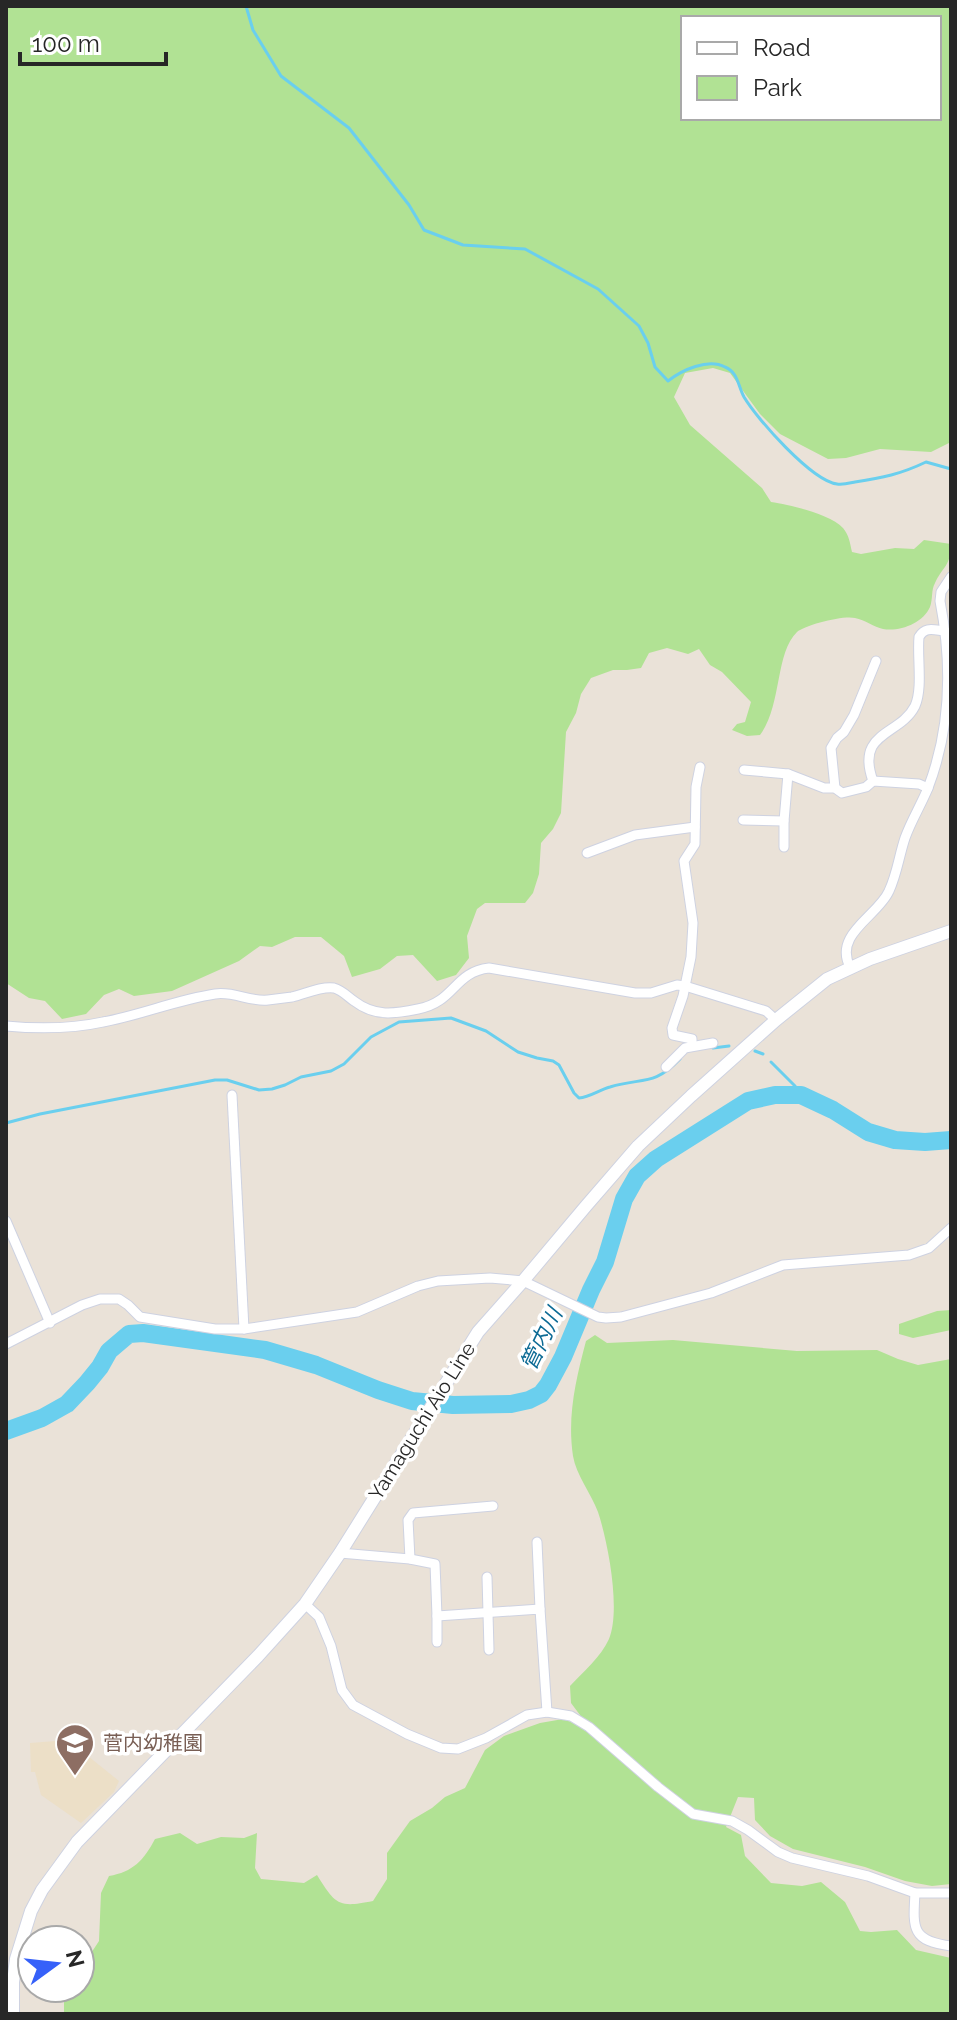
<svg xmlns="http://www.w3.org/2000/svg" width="957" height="2020" viewBox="0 0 957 2020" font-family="Raleway,'Noto Sans JP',sans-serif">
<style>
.education{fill:#ecdfc7}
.green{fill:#b1e294;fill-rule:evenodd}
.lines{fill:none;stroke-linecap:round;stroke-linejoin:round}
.stream{stroke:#6acfee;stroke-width:3}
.river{stroke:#6acfee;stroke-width:18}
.minor-casing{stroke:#ced2e1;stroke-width:11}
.secondary-casing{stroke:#ced2e1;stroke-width:14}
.minor{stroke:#fff;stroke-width:9}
.secondary{stroke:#fff;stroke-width:12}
.labels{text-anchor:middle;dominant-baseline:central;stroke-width:7;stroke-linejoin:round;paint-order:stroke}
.street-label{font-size:20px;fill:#272727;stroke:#fff}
.education-label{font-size:20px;fill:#785e54;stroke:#fff;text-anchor:start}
.water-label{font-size:22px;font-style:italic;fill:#0d6b95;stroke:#fff}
</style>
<rect width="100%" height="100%" fill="#eae2d8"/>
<polygon class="education" points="68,1740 119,1781 114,1792 81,1823 41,1795 35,1772 31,1772 30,1743"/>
<g class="green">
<path d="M6,6H951V442L931,452L880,449L846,458L828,459L780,434L760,414L730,373L713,368L685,373L674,397L690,425L762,488L771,502C790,505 830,514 843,528C849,535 850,543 852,552L861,554L895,548L914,549L924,540L951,544C951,566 943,566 935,583C931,590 933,599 930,607C923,623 900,632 883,629C874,627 865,620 855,618C843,615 805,625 797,632C775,653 782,706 760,735L747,736L732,730L737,724L745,722L751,702L722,672L710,665L699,649L688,654L667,648L649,653L641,668L627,670H613L591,678L581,694L576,713L566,732L561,813L553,829L541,843L539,874L533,893L525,903H485L477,909L467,936L469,958L456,975L437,981L413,955L397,956L380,969L352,977L344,956L321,937H295L272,947L260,946L239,961L172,991L134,996L119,989L104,995L86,1014L62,1019L45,1001L29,998L6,983ZM683,18H939V118H683Z"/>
<polygon points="951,1310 951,1330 913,1338 899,1334 899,1324 937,1311"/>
<path d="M595,1335L607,1343L673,1340L797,1351L877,1350L898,1359L918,1365L951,1359V1884L932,1886L905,1881L865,1867L793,1849L770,1836L755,1820L754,1798L738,1797L726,1827L741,1835L745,1856L771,1883L802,1886L821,1882L845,1902L860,1931L871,1932L897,1930L916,1950L951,1958V2014H64V1996L69,1988H80V1970L99,1941L101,1893L109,1876C133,1872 144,1860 155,1839L180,1833L197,1844L221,1837L244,1838L257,1833L255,1868L261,1879L304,1883L317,1875C336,1905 338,1908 373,1901L387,1879V1853L410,1821L432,1808L445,1797L465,1788L485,1750L504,1736L540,1723L563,1719L574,1723L580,1715L571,1703L570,1686C583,1672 601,1657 609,1639C621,1610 608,1542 598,1512C591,1493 576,1475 573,1456C567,1416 576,1379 586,1341Z"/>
</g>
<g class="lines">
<g class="stream">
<path d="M246,6L253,30L281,76L349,128L409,205L424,230L463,245L525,249L598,289L639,326L648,343L655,367L668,381C682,370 708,358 725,367C738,372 738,386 744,397C757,419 812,481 837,484C843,485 850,483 855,482C882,478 901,474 926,462L951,469"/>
<polyline points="713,1048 729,1046"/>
<polyline points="755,1051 763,1054"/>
<polyline points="771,1062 795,1086 801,1095"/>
<path d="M6,1123L40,1114L215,1080H227L259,1090L272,1089L285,1085L301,1077L331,1071L344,1064L371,1037L399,1022L451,1018L486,1031L518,1052L537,1058L553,1061L559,1065L574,1093L579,1098C590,1097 599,1090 610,1087C642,1077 653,1087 680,1059"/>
</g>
<polyline class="river" points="6,1431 42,1418 67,1404 87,1383 100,1367 109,1351 129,1334 143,1333 265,1350 316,1365 378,1390 412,1401 453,1405 511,1404 529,1400 541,1394 548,1385 563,1357 591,1290 605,1262 624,1199 637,1176 656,1159 748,1101 775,1095 801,1095 833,1110 868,1132 895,1140 925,1142 951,1140"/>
<defs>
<g id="minor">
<polyline points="744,770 788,774 824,788 835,788 842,793 866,787 873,781 919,784 928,788"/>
<path d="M873,781C855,731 900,736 915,706C923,688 917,657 919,637C925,626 934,630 945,631"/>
<polyline points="835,788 831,748 837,738 844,732 854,715 876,661"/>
<polyline points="743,820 784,821"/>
<polyline points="784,847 784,821 788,774"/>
<polyline points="587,853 635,835 695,827"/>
<path d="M850,967C833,934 878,916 889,891C897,874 899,856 905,838C911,821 921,805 928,788C951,728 952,663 940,601L941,592L951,577"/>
<path d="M6,1026C38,1029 71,1029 103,1022C141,1015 176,1000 215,994C234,991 249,1002 268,1000C276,999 284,998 292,997C305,994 321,986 334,988C342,990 348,997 354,1001C375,1017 394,1014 418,1009C455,1002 454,972 489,968L635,993H651L677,985L685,986L766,1011L776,1020"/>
<polyline points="692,1046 692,1039 673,1035 672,1028 683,996 691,957 693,923 684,861 695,844 696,787 700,767"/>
<polyline points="666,1067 685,1048 713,1043"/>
<polyline points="232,1095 244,1329"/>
<polyline points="6,1221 50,1323"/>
<polyline points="6,1344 82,1305 100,1299 119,1299 128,1305 140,1317 215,1329 244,1329 357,1312 418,1286 438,1281 490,1278 523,1281 598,1317 606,1318 621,1317 711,1293 783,1265 909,1255 929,1248 951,1228"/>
<polyline points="537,1542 540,1609"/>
<polyline points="340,1553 410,1559 435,1564 437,1616 540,1609 547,1712"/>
<polyline points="410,1559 408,1520 413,1513 493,1506"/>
<polyline points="487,1577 489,1650"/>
<polyline points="305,1604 319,1617 331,1646 342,1690 353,1705 407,1734 441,1748 458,1749 486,1738 527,1715 547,1712 571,1716 589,1727 658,1787 693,1814 732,1821 748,1830 778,1852 792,1858 868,1876 915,1893 951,1893"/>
<polyline points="437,1616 437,1642"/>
<path d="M915,1893C913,1928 911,1941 951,1946"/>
</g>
<polyline id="secondary" points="13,2014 13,1982 16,1959 31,1911 42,1890 77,1842 258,1656 305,1604 340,1553 478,1332 523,1281 586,1206 638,1146 691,1096 776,1020 827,979 870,959 951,931"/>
</defs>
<use href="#minor" class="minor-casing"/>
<use href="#secondary" class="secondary-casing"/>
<use href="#minor" class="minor"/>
<use href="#secondary" class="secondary"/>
</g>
<defs>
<symbol id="school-pin" viewBox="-11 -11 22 30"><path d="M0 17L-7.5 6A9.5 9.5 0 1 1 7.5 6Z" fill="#8d6e63" stroke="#fff"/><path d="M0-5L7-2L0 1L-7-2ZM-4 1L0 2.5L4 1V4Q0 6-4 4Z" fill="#fff"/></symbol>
</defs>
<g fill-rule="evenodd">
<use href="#school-pin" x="53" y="1721" width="44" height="60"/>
</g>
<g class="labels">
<g class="street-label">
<text transform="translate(422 1421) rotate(-58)">Yamaguchi Aio Line</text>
</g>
<g class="education-label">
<text x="103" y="1743">菅内幼稚園</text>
</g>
<g class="water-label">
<text transform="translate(541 1339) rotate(-64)">管内川</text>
</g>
</g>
<rect width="957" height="2020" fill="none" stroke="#272727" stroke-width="16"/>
<rect x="681" y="16" width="260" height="104" fill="#ffffff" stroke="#a9a9a9" stroke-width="2"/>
<rect x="697" y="42" width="40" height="12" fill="#ffffff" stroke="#a9a9a9" stroke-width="2"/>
<text x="753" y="56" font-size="24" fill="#272727">Road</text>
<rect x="697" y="76" width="40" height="24" fill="#b1e294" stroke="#a9a9a9" stroke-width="2"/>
<text x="753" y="96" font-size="24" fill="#272727">Park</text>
<g transform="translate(56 1964) rotate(75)"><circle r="38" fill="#ffffff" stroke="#a9a9a9" stroke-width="2"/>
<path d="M0-6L14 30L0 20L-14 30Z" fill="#3661f9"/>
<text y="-12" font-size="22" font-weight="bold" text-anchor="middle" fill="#272727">N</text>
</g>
<path d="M20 52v12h146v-12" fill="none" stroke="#272727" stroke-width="4"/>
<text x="32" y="52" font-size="24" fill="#272727" stroke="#ffffff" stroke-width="6" paint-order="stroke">100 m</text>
</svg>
